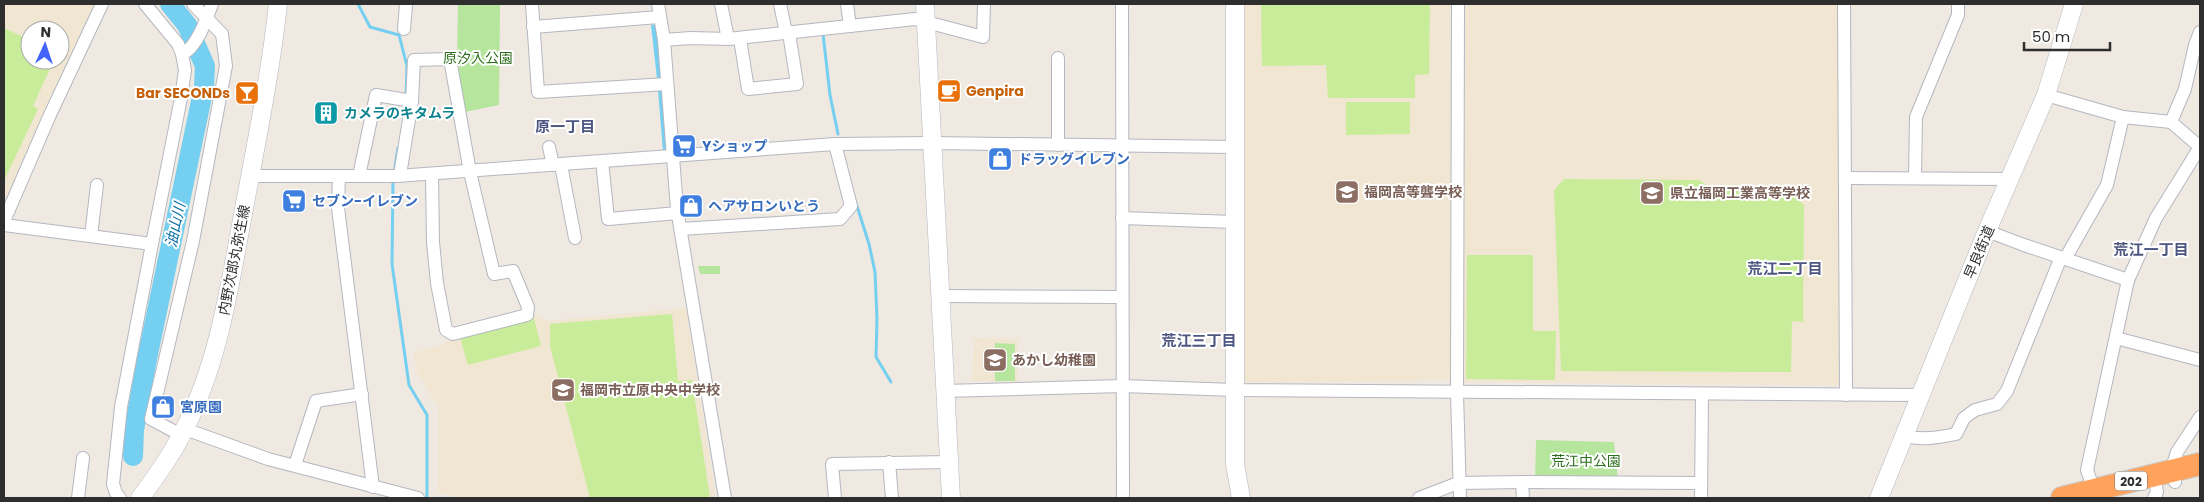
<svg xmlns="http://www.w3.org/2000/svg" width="2204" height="502" viewBox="0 0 2204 502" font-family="Poppins,'Noto Sans JP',sans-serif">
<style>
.education{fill:#f0e6d1;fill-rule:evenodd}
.green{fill:#b6e59e}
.pitch{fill:#c9ec9a}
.water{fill:#75cff0}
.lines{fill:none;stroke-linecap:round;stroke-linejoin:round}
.stream{stroke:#75cff0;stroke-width:3}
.river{stroke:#75cff0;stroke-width:20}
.street-casing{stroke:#b4b7c1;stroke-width:14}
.secondary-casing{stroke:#b4b7c1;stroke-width:19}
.highway-casing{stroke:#c9c9c9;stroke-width:24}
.street{stroke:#fff;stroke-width:12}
.secondary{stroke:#fff;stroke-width:18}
.highway{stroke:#ffa35c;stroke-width:22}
.labels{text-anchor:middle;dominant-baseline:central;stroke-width:4;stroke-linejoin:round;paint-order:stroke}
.shield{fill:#fff;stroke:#6d6d6d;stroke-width:1}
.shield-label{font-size:12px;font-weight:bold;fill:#2e2e2e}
.park-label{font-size:14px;fill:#2c6e1b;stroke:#fff}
.food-label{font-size:14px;font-weight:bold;fill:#c56008;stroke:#fff;text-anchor:start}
.culture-label{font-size:14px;font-weight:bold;fill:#0d838f;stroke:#fff;text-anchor:start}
.shop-label{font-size:14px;font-weight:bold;fill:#366cbe;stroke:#fff;text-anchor:start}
.education-label{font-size:14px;font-weight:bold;fill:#785e54;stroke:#fff;text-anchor:start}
.street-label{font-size:14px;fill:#2e2e2e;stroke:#fff}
.neighbourhood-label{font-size:15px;font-weight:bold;fill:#4d5680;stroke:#fff}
.water-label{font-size:15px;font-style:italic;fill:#0d6fa3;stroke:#fff}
</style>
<rect width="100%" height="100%" fill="#efe9e1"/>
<g class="education">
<path d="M4,4H96L4,202ZM30,30H60V60H30Z"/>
<polygon points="1243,4 1450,4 1453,380 1241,383"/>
<polygon points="1465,4 1840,4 1842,385 1464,382"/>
<polygon points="686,308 716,498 461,498 438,492 439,408 417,372 413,353 441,346 449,339 535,315 548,321"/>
<polygon points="974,338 1018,339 1017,382 972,381"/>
</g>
<g class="green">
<polygon points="458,4 500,4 499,105 465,112 457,58"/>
<polygon points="698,266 720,266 720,274 700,274"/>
<polygon points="995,343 1015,344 1015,381 995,381"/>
<polygon points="1536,440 1614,442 1618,480 1535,480"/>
</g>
<g class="pitch">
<polygon points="1261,4 1430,4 1429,74 1415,75 1415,98 1328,98 1326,65 1262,66"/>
<polygon points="4,28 30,40 30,60 54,60 33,106 38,109 4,181"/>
<polygon points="1346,102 1410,102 1410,134 1346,135"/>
<polygon points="1564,179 1699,180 1706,185 1784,188 1804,205 1803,322 1792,321 1791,372 1561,371 1554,190"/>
<polygon points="1467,255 1533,255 1533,331 1556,331 1555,380 1466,379"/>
<polygon points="672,314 678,381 692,380 710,498 590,498 550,346 550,324"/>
<polygon points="534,318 541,346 468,365 460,338"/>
</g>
<g class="water">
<polygon points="656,24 661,79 657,79 651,25"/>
<polygon points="662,89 667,151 663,151 658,90"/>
</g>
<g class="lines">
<g class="stream">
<polyline points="358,4 370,27 399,35 407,66 406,98"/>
<polyline points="823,34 830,95 838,134"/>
<polyline points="394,174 398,148"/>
<polyline points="393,180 392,264 409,385 427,415 427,498"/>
<polyline points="856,203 869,244 875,272 877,319 876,357 891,382"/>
</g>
<polyline class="river" points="133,456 134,430 147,359 204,87 205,66 187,25 170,4"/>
<defs>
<g id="street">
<polyline points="532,4 538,92 667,84"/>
<polyline points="658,4 664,40 677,209 725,498"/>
<polyline points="847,4 850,26"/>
<polyline points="1122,4 1123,498"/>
<polyline points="1458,4 1457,393 1460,498"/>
<polyline points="1844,4 1846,395"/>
<polyline points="533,27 659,17"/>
<polyline points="404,29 406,4"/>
<polyline points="728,39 915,19 983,37 984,4"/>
<polyline points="740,39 748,89 797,84 789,33 785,28 780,4"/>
<polyline points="664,40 691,38 728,39 721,4"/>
<path d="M182,54C197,48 207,18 212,4"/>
<polyline points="2046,95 2123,117 2171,122 2200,147"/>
<polyline points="2171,122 2185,89 2195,45 2200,32"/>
<polyline points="1058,145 1058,58"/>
<polyline points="549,147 553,165"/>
<polyline points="602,161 608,219 678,213"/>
<polyline points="561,165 575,238"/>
<polyline points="400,175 412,101 414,60 450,59 470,172 494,274 513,271 528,307 527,315 453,334 446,330 437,283 433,242 432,174"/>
<polyline points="250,176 397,176 835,144 933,143 1234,147"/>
<polyline points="339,176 338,208 373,487"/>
<polyline points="359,176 376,95 412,101"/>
<polyline points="1845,178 2010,179"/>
<polyline points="1915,178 1916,117 1958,15 1958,4"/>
<polyline points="1122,218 1234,222"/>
<polyline points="4,221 49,117 102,4"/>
<polyline points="4,225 152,244 181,98 185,70 182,54 178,44 145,4"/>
<polyline points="681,229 840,219 851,206 835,144"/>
<polyline points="1987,231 2024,245 2128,280"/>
<polyline points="91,236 97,185"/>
<polyline points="2065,259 2107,185 2123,117"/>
<polyline points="940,296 1122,297"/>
<polyline points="2116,338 2200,360"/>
<polyline points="944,391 1122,386 1235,390 1919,395"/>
<polyline points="185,429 268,459 418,498"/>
<polyline points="181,435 151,419 193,241 226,66 222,34 193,4"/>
<path d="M1903,436C1922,440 1937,438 1956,434L1964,418L1975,410L1997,404L2007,391L2061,257"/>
<polyline points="889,462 892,498"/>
<polyline points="295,465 316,401 362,394"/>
<polyline points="2154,475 2157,492 2154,498"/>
<polyline points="1522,482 1523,498"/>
<polyline points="2175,482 2171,471 2177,452 2200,417"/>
<polyline points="2096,496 2087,470 2128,280 2156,218 2200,147"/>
<polyline points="78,498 83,458"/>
<polyline points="120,498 116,493 113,484 121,407 152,244"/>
<polyline points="835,498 832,464 949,462"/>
<polyline points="1419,498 1458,483 1522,482 1701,483"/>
<polyline points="1701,498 1702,394"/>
</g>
<g id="secondary">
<polyline points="925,4 951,498"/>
<polyline points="1235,4 1235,464 1241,498"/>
<path d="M140,498C156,477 173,453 185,428C221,357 231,276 246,198C258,134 271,69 278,4"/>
<polyline points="1879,498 1987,231 2046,95 2074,4"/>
</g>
<polyline id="highway" points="2062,498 2200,464"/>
</defs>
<use href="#street" class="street-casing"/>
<use href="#secondary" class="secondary-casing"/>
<use href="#highway" class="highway-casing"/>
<use href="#street" class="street"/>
<use href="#secondary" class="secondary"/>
<use href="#highway" class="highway"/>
</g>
<defs>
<symbol id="cafe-square" viewBox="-11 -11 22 22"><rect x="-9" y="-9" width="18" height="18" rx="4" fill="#e8710a" stroke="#fff"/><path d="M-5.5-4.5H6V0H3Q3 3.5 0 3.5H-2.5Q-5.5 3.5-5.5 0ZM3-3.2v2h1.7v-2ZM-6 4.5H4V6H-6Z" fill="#fff"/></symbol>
<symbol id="bar-square" viewBox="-11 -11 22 22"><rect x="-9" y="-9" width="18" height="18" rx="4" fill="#e8710a" stroke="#fff"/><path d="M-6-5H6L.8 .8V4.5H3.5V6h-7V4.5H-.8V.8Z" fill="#fff"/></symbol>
<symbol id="building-square" viewBox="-11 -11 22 22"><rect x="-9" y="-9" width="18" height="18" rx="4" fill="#0f9aa8" stroke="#fff"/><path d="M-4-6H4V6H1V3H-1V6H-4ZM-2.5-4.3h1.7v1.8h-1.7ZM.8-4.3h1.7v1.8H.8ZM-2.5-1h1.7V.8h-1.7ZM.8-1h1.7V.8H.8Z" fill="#fff"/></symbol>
<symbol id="supermarket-square" viewBox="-11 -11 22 22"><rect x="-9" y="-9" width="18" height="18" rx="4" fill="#3f7fe0" stroke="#fff"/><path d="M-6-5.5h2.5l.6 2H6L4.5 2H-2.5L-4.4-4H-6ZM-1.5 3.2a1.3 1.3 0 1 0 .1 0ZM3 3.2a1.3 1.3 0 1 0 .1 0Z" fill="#fff"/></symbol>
<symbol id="shop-square" viewBox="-11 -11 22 22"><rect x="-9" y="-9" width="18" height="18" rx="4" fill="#3f7fe0" stroke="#fff"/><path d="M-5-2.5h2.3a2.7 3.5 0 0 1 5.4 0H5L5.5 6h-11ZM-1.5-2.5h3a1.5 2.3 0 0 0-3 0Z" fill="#fff"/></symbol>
<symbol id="school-square" viewBox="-11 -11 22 22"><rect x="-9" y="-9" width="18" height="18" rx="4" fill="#8d6e63" stroke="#fff"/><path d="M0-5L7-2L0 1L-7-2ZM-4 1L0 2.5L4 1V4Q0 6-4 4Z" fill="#fff"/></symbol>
</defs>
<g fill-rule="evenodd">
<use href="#cafe-square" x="935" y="77" width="28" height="28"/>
<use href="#bar-square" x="233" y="79" width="28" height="28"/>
<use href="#building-square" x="312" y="99" width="28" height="28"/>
<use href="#supermarket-square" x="670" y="132" width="28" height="28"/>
<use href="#shop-square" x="986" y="145" width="28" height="28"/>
<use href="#school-square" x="1333" y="178" width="28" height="28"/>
<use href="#school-square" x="1638" y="179" width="28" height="28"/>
<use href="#supermarket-square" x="280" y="187" width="28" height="28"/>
<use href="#shop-square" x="677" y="192" width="28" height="28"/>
<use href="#school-square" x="981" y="346" width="28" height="28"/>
<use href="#school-square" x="549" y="376" width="28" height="28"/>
<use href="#shop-square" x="149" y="393" width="28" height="28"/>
</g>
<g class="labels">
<rect class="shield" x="2115" y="471.5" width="32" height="19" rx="4"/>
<g class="shield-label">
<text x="2131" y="481">202</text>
</g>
<g class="park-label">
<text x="478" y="58">原汐入公園</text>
<text x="1586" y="461">荒江中公園</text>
</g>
<g class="food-label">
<text x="966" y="91">Genpira</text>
<text x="230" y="93" text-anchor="end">Bar SECONDs</text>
</g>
<g class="culture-label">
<text x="344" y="113">カメラのキタムラ</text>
</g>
<g class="shop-label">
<text x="702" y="146">Yショップ</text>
<text x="1018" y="159">ドラッグイレブン</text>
<text x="312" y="201">セブン-イレブン</text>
<text x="708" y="206">ヘアサロンいとう</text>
<text x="180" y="407">宮原園</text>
</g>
<g class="education-label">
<text x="1364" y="192">福岡高等聾学校</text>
<text x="1670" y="193">県立福岡工業高等学校</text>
<text x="1012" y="360">あかし幼稚園</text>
<text x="580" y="390">福岡市立原中央中学校</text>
</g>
<g class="street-label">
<text transform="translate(1979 252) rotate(-67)">早良街道</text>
<text transform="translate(234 260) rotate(-79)">内野次郎丸弥生線</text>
</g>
<g class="neighbourhood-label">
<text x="565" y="126">原一丁目</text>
<text x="2151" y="249">荒江一丁目</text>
<text x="1785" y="268">荒江二丁目</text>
<text x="1199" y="340">荒江三丁目</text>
</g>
<g class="water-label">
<text transform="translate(175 225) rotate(-78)">油山川</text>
</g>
</g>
<rect width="2204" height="502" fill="none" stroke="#2e2e2e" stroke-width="10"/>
<g transform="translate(45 45) rotate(3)"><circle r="24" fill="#ffffff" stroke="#ababab"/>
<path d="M0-4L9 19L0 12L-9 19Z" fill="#4264fb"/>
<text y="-8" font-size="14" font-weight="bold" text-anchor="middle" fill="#2e2e2e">N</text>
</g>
<path d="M2024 42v8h86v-8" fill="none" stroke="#2e2e2e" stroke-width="2.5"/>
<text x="2032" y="42" font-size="15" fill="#2e2e2e" stroke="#ffffff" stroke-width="4" paint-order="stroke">50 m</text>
</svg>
